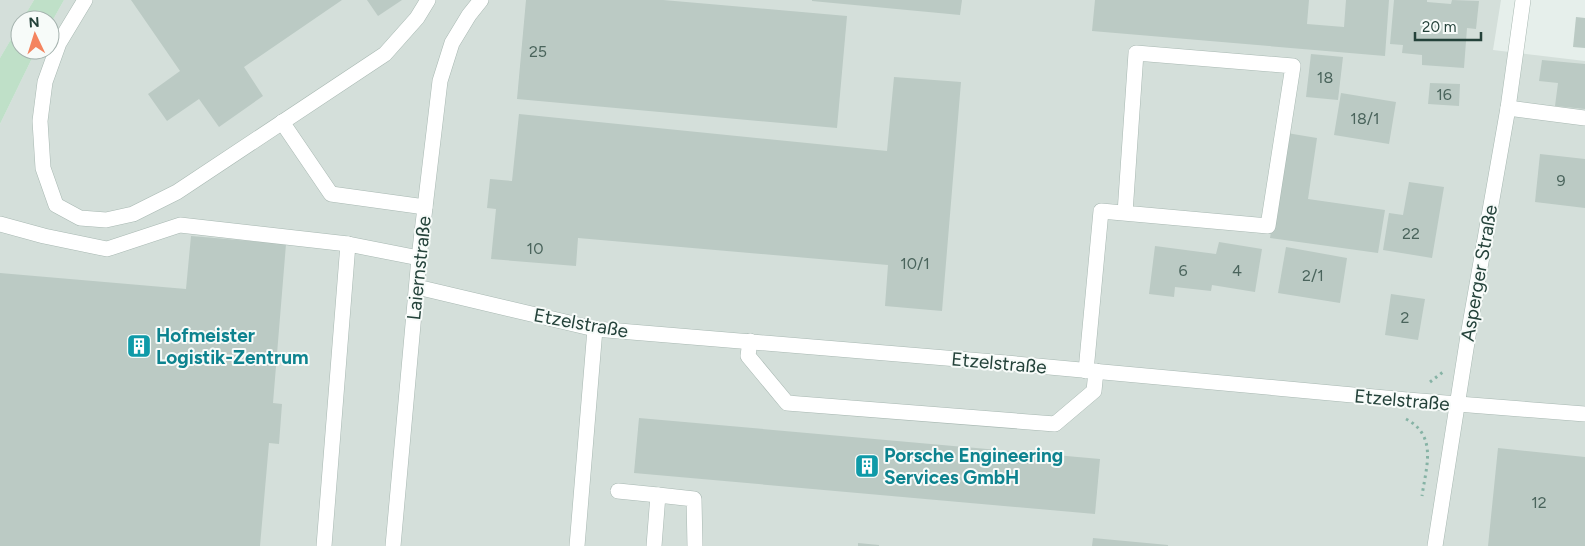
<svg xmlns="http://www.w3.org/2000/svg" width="1585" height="546" viewBox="0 0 1585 546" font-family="Figtree,sans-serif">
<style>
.built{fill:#d4dfda}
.green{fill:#bfe0c8}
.building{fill:#bbcac4}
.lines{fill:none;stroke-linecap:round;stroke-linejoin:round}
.minor-casing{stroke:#a8b8b2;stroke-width:16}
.path{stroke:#86b3a5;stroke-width:3;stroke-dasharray:2.5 4;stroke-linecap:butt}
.minor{stroke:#fff;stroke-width:15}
.labels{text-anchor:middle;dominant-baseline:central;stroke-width:4;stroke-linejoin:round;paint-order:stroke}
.number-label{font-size:16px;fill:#4a645c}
.street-label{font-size:19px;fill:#24423a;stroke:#f7fbf9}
.culture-label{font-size:19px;font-weight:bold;fill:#0d838f;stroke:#f7fbf9;text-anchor:start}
</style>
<rect width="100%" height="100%" fill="#e6efeb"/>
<g class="built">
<polygon points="0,0 34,0 22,20 20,20 20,24 0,58"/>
<polygon points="64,0 1501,0 1493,50 1585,61 1585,546 0,546 0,124 36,50 50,50 50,25"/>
</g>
<g class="green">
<polygon points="34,0 64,0 50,25 50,20 22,20"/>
<polygon points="20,24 20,50 36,50 0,124 0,58"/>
</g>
<g class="building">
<polygon points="131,0 342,0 244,67 263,96 219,127 199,99 167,121 148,94 180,71"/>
<polygon points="367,0 402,0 378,16"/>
<polygon points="526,0 663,0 847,16 837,128 517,99"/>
<polygon points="812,0 962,0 960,15 812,1"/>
<polygon points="1095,0 1309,0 1307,24 1344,27 1346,0 1389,0 1385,56 1092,31"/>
<polygon points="1394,0 1427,0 1427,2 1451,4 1452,0 1479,1 1476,29 1467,28 1464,68 1422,65 1422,55 1402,53 1403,45 1390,44"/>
<polygon points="1576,17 1585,18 1585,48 1573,47"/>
<polygon points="1311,54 1343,57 1338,100 1306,97"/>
<polygon points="1542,60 1585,64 1585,109 1555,106 1558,83 1539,81"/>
<polygon points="894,77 961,82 942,311 885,306 888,265 578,238 576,266 491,259 496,209 487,208 490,179 512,181 519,114 887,151"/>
<polygon points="1430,83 1460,84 1459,106 1428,104"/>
<polygon points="1341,93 1396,102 1389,144 1334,135"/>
<polygon points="1287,133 1317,138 1308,199 1385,210 1378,253 1270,238"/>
<polygon points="1540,154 1585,159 1585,208 1535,202"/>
<polygon points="1409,182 1444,187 1432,258 1383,250 1389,213 1403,215"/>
<polygon points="191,236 286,244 273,403 282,404 279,444 269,443 260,546 0,546 0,273 186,289"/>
<polygon points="1219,242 1262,249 1255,292 1212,285 1211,291 1175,287 1174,297 1149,294 1155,246 1216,254"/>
<polygon points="1286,247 1347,258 1340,303 1278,293"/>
<polygon points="1391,294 1425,299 1418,340 1385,335"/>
<polygon points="639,418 1100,459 1095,514 634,473"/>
<polygon points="1498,448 1585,457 1585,546 1488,546"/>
<polygon points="1093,538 1168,545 1168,546 1092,546"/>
<polygon points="858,543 879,545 879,546 858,546"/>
</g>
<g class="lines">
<defs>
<g id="minor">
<polyline points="85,0 59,43 45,82 40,121 43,168 56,205 80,218 106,220 133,214 177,192 385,54 417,18 428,0"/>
<polyline points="1508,108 1585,118"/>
<polyline points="282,122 331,194 425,207"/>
<polyline points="0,224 44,236 107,249 180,225 348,244"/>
<polyline points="417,287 595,329 1006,363 1407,400 1585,414"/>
<polyline points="750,341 748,356 787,403 1055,424 1094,391 1096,371"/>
<polyline points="1086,371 1101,211 1268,226 1293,66 1136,53 1125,213"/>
<polyline points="618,491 658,495"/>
<polyline points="324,546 348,244 419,258"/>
<polyline points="393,546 419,258 440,81 452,43 469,15 481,0"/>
<polyline points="577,546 595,329"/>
<polyline points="654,546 658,495 694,499 695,546"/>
<polyline points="1435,546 1468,336 1508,108 1523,0"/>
</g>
</defs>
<use href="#minor" class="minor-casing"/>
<g class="path">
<polyline points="1430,382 1443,372"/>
<path d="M1406,419C1438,436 1426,467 1422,496"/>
</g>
<use href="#minor" class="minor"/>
</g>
<defs>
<symbol id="building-square" viewBox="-11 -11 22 22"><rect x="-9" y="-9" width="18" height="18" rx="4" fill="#0f9aa8" stroke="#f7fbf9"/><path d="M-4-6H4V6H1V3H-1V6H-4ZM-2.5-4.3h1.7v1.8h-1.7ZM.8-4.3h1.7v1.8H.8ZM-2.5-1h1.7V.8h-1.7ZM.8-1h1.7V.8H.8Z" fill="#fff"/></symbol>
</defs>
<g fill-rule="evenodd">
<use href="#building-square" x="125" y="332" width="28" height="28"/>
<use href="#building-square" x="853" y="452" width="28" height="28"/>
</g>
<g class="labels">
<g class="number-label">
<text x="538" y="51">25</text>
<text x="1325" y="77">18</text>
<text x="1444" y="94">16</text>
<text x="1365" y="118">18/1</text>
<text x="1561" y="180">9</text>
<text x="1411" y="233">22</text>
<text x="535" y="248">10</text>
<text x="915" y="263">10/1</text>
<text x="1183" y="270">6</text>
<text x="1237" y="270">4</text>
<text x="1313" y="275">2/1</text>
<text x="1405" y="317">2</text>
<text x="1539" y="502">12</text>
</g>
<g class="street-label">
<text transform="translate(419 268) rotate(-84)">Laiernstraße</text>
<text transform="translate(1479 273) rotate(-80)">Asperger Straße</text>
<text transform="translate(581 323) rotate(10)">Etzelstraße</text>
<text transform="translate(999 363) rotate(5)">Etzelstraße</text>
<text transform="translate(1402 400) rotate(5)">Etzelstraße</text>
</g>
<g class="culture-label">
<text x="156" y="335">Hofmeister<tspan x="156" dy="22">Logistik-Zentrum</tspan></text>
<text x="884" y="455">Porsche Engineering<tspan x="884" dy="22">Services GmbH</tspan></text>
</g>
</g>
<g transform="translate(35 35) rotate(356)"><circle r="24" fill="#f7fbf9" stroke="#a3b1ad"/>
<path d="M0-4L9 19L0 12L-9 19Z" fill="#f4845f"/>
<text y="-8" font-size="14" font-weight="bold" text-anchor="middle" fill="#24423a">N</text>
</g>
<path d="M1415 32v8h66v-8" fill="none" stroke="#24423a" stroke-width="2.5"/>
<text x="1422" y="32" font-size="15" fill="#24423a" stroke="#f7fbf9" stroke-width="4" paint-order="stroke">20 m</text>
</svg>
